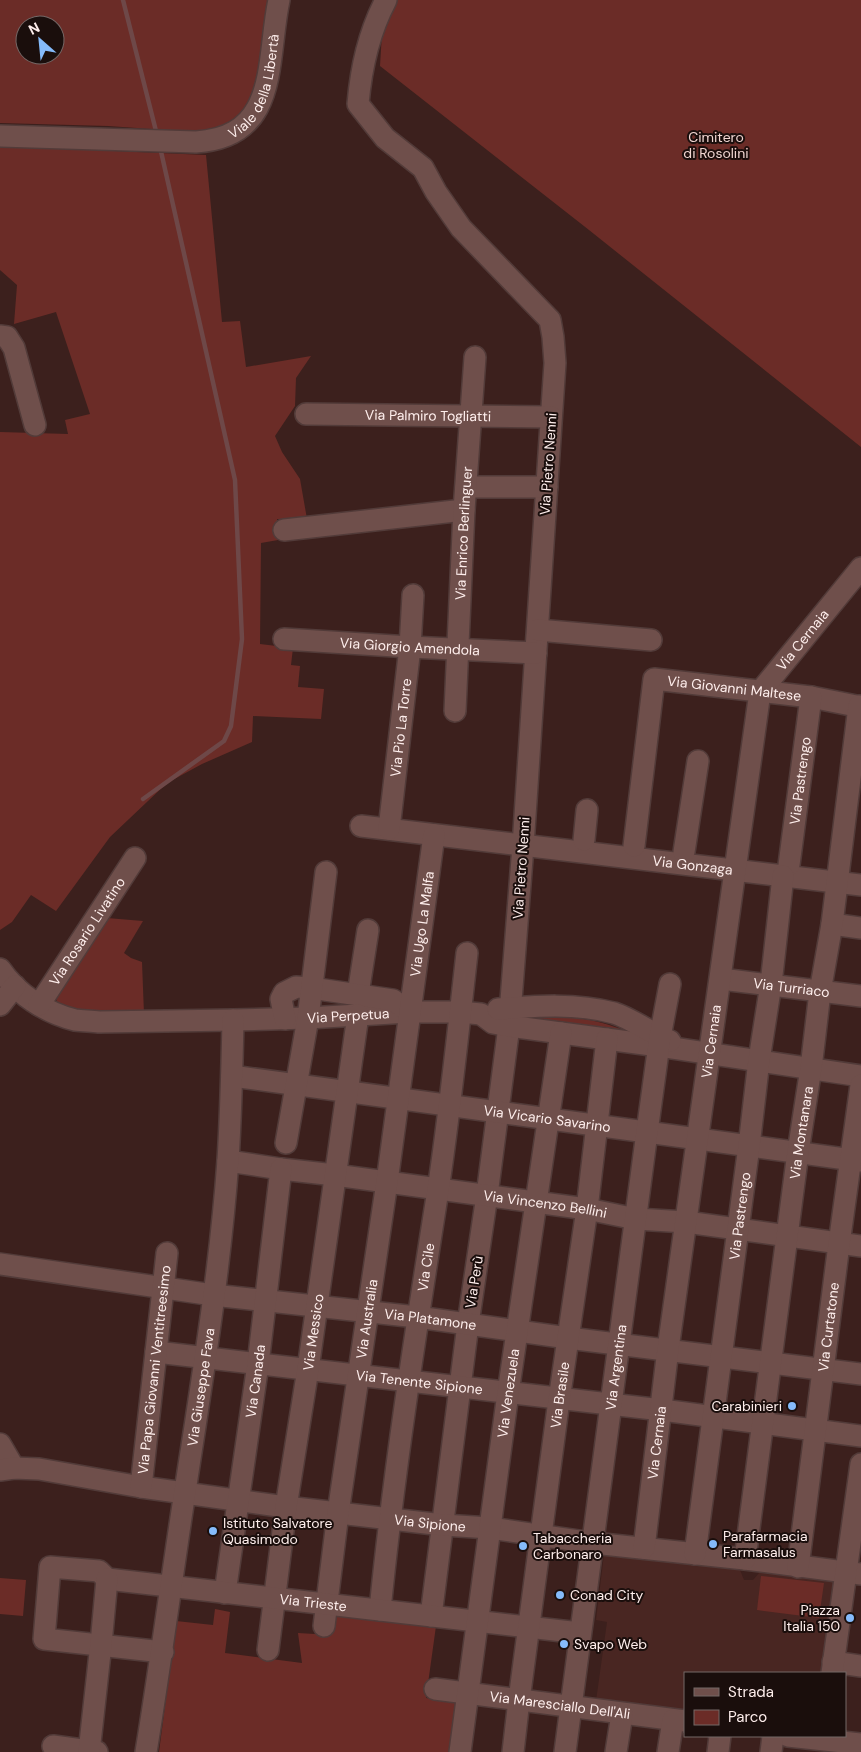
<svg xmlns="http://www.w3.org/2000/svg" width="861" height="1752" viewBox="0 0 861 1752" font-family="'DM Sans',sans-serif">
<style>
.built{fill:#492622}
.green{fill:#6b2c27;fill-rule:evenodd}
.lines{fill:none;stroke-linecap:round;stroke-linejoin:round}
.stream{stroke:#6e4848;stroke-width:4.5}
.minor-casing{stroke:#523b39;stroke-width:24}
.minor{stroke:#6f4f4b;stroke-width:21}
.poi-dot{fill:#85bbfb;stroke:#1a0e0c;stroke-width:2}
.labels{text-anchor:middle;dominant-baseline:central;stroke-width:4;stroke-linejoin:round;paint-order:stroke}
.street-label{font-size:14px;fill:#feeeec;stroke:#1a0e0c}
.park-label{font-size:14px;fill:#f1d6d2;stroke:#1a0e0c}
.poi-label{font-size:14px;fill:#feeeec;stroke:#1a0e0c;text-anchor:start}
</style>
<rect width="100%" height="100%" fill="#3c201d"/>
<polygon class="built" points="604,1554 740,1570 744,1580 753,1580 760,1572 838,1581 823,1673 685,1673 685,1712 596,1701 607,1622 596,1620"/>
<g class="green">
<path d="M0,0H272L257,90L241,114L222,126L194,132L108,126L0,123ZM25,25H55V55H25Z"/>
<polygon points="397,0 861,0 861,447 589,230 380,66 382,33"/>
<polygon points="0,146 206,155 222,322 240,321 246,367 311,356 296,378 295,406 275,436 282,452 300,479 307,519 277,519 278,540 261,543 260,644 293,648 291,665 300,666 298,687 324,689 321,719 253,716 252,742 202,764 167,783 110,837 56,911 31,895 12,922 0,930 0,432 68,434 65,420 90,414 56,312 14,324 17,285 0,270"/>
<polygon points="107,918 143,921 124,953 131,958 142,962 144,1014 83,1013 57,1005 56,989"/>
<path d="M533,1017C571,1016 599,1018 634,1035L533,1021Z"/>
<polygon points="761,1576 824,1583 819,1618 757,1610"/>
<polygon points="0,1578 26,1580 23,1616 0,1614"/>
<polygon points="215,1609 230,1612 225,1653 302,1663 298,1633 331,1635 334,1613 436,1626 426,1698 458,1702 451,1752 159,1752 176,1621 213,1625"/>
</g>
<g class="lines">
<g class="stream">
<polyline points="123,0 157,135"/>
<polyline points="143,799 224,741 231,726 242,639 235,480 160,147"/>
</g>
<defs>
<g id="minor">
<path d="M386,0C369,32 361,68 358,104L385,138L423,168L436,192L461,228L550,320L553,337L555,363L523,846L509,1026L487,1195L468,1324L431,1616"/>
<path id="s1" d="M0,136L196,142C280,137 266,60 279,0"/>
<polyline points="0,336 7,337 14,348 35,425"/>
<path id="s2" d="M306,414L551,417"/>
<polyline points="466,487 547,487"/>
<polyline points="284,530 464,510"/>
<polyline points="538,630 651,640"/>
<path id="s3" d="M284,639L410,647L536,653"/>
<path id="s4" d="M455,711L464,510L475,357"/>
<path id="s5" d="M361,826L861,885"/>
<path id="s6" d="M389,829L410,647L413,595"/>
<polyline points="584,840 587,810"/>
<path id="s7" d="M634,846L654,679L811,697L861,707"/>
<polyline points="684,852 698,761"/>
<path id="s8" d="M789,865L811,697"/>
<polyline points="832,924 861,928"/>
<path id="s9" d="M0,969C17,994 46,1013 75,1020C83,1021 91,1021 99,1022L233,1020L308,1018L409,1012H460L481,1014L493,1023L509,1026L659,1046L861,1076"/>
<path id="s10" d="M721,979L861,996"/>
<polyline points="358,994 368,930"/>
<polyline points="0,1005 15,986"/>
<path id="s11" d="M39,1005L135,858"/>
<path d="M498,1009C537,1006 576,1003 614,1013C630,1018 653,1034 670,1041"/>
<polyline points="285,1019 281,999 284,993 296,987 311,988 393,1000 409,1012"/>
<path id="s12" d="M232,1076L861,1161"/>
<polyline points="286,1143 308,1018 326,872"/>
<path id="s13" d="M228,1161L281,1169L335,1175L587,1209L636,1219L686,1222L861,1246"/>
<path id="s14" d="M0,1264L213,1295L417,1317L568,1338L861,1374"/>
<path id="s15" d="M156,1352L662,1410L861,1436"/>
<polyline points="0,1444 14,1468"/>
<path id="s16" d="M0,1470L14,1468L39,1469L141,1487L286,1507L443,1525L490,1528L593,1543L745,1559L861,1574"/>
<path id="s17" d="M141,1487L167,1253"/>
<path id="s18" d="M644,1548L668,1349L760,692L861,568"/>
<path id="s19" d="M695,1554L749,1146L759,1060L771,984L783,876"/>
<path id="s20" d="M745,1559L798,1152L811,1068L820,992L832,924L859,706"/>
<path id="s21" d="M798,1567L839,1244L861,1085"/>
<path id="s22" d="M225,1593L258,1364L281,1169"/>
<path id="s23" d="M380,1610C394,1469 416,1330 438,1190C450,1111 458,1032 467,953"/>
<path id="s24" d="M324,1626L338,1513L387,1182L434,835"/>
<path id="s25" d="M268,1650L286,1507L308,1369L358,1015"/>
<path id="s26" d="M163,1652L44,1639L50,1567L99,1571L107,1579L580,1633"/>
<polyline points="833,1662 861,1666"/>
<polyline points="832,1673 861,1464"/>
<path id="s27" d="M435,1689L685,1721"/>
<polyline points="788,1736 861,1744"/>
<polyline points="53,1746 97,1752"/>
<polyline points="89,1752 101,1644 107,1579"/>
<path id="s28" d="M146,1752C160,1667 171,1583 184,1498C201,1386 220,1273 228,1160C231,1114 232,1067 233,1020"/>
<path id="s29" d="M460,1752L508,1393L561,1033"/>
<path id="s30" d="M513,1752L519,1700L559,1400L587,1209L607,1039"/>
<path id="s31" d="M565,1752L647,1132L660,1037L670,984"/>
<polyline points="616,1752 622,1714"/>
<polyline points="668,1752 673,1720"/>
<polyline points="718,1752 720,1736"/>
<polyline points="771,1752 773,1736"/>
</g>
</defs>
<use href="#minor" class="minor-casing"/>
<use href="#minor" class="minor"/>
</g>
<g class="poi-dot">
<circle cx="792" cy="1406" r="5"/>
<circle cx="213" cy="1531" r="5"/>
<circle cx="713" cy="1544" r="5"/>
<circle cx="523" cy="1546" r="5"/>
<circle cx="560" cy="1595" r="5"/>
<circle cx="850" cy="1618" r="5"/>
<circle cx="564" cy="1644" r="5"/>
</g>
<g class="labels">
<g class="street-label">
<text stroke="none"><textPath href="#s1" startOffset="288">Viale della Libertà</textPath></text>
<text stroke="none"><textPath href="#s2" startOffset="122">Via Palmiro Togliatti</textPath></text>
<text transform="translate(548 464) rotate(-86)">Via Pietro Nenni</text>
<text stroke="none"><textPath href="#s4" startOffset="178">Via Enrico Berlinguer</textPath></text>
<text stroke="none"><textPath href="#s18" startOffset="931">Via Cernaia</textPath></text>
<text stroke="none"><textPath href="#s3" startOffset="126">Via Giorgio Amendola</textPath></text>
<text stroke="none"><textPath href="#s7" startOffset="249">Via Giovanni Maltese</textPath></text>
<text stroke="none"><textPath href="#s6" startOffset="102">Via Pio La Torre</textPath></text>
<text stroke="none"><textPath href="#s8" startOffset="85">Via Pastrengo</textPath></text>
<text stroke="none"><textPath href="#s5" startOffset="334">Via Gonzaga</textPath></text>
<text transform="translate(521 868) rotate(-86)">Via Pietro Nenni</text>
<text stroke="none"><textPath href="#s24" startOffset="709">Via Ugo La Malfa</textPath></text>
<text stroke="none"><textPath href="#s11" startOffset="88">Via Rosario Livatino</textPath></text>
<text stroke="none"><textPath href="#s10" startOffset="71">Via Turriaco</textPath></text>
<text stroke="none"><textPath href="#s9" startOffset="366">Via Perpetua</textPath></text>
<text stroke="none"><textPath href="#s18" startOffset="511">Via Cernaia</textPath></text>
<text stroke="none"><textPath href="#s12" startOffset="318">Via Vicario Savarino</textPath></text>
<text stroke="none"><textPath href="#s20" startOffset="430">Via Montanara</textPath></text>
<text stroke="none"><textPath href="#s13" startOffset="320">Via Vincenzo Bellini</textPath></text>
<text stroke="none"><textPath href="#s19" startOffset="341">Via Pastrengo</textPath></text>
<text stroke="none"><textPath href="#s23" startOffset="346">Via Cile</textPath></text>
<text transform="translate(474 1282) rotate(-81)">Via Perù</text>
<text stroke="none"><textPath href="#s24" startOffset="310">Via Australia</textPath></text>
<text stroke="none"><textPath href="#s14" startOffset="434">Via Platamone</textPath></text>
<text stroke="none"><textPath href="#s21" startOffset="242">Via Curtatone</textPath></text>
<text stroke="none"><textPath href="#s25" startOffset="321">Via Messico</textPath></text>
<text stroke="none"><textPath href="#s31" startOffset="388">Via Argentina</textPath></text>
<text stroke="none"><textPath href="#s17" startOffset="118">Via Papa Giovanni Ventitreesimo</textPath></text>
<text stroke="none"><textPath href="#s22" startOffset="214">Via Canada</textPath></text>
<text stroke="none"><textPath href="#s15" startOffset="265">Via Tenente Sipione</textPath></text>
<text stroke="none"><textPath href="#s28" startOffset="369">Via Giuseppe Fava</textPath></text>
<text stroke="none"><textPath href="#s29" startOffset="362">Via Venezuela</textPath></text>
<text stroke="none"><textPath href="#s30" startOffset="360">Via Brasile</textPath></text>
<text stroke="none"><textPath href="#s18" startOffset="106">Via Cernaia</textPath></text>
<text stroke="none"><textPath href="#s16" startOffset="434">Via Sipione</textPath></text>
<text stroke="none"><textPath href="#s26" startOffset="460">Via Trieste</textPath></text>
<text stroke="none"><textPath href="#s27" startOffset="126">Via Maresciallo Dell'Ali</textPath></text>
</g>
<g class="park-label">
<text x="716" y="137">Cimitero<tspan x="716" dy="16">di Rosolini</tspan></text>
</g>
<g class="poi-label">
<text x="782" y="1406" text-anchor="end">Carabinieri</text>
<text x="223" y="1523">Istituto Salvatore<tspan x="223" dy="16">Quasimodo</tspan></text>
<text x="723" y="1536">Parafarmacia<tspan x="723" dy="16">Farmasalus</tspan></text>
<text x="533" y="1538">Tabaccheria<tspan x="533" dy="16">Carbonaro</tspan></text>
<text x="570" y="1595">Conad City</text>
<text x="840" y="1610" text-anchor="end">Piazza<tspan x="840" dy="16">Italia 150</tspan></text>
<text x="574" y="1644">Svapo Web</text>
</g>
</g>
<rect x="684" y="1672" width="162" height="65" fill="#1a0e0c" stroke="#756866"/>
<rect x="694" y="1688" width="25" height="8" fill="#6f4f4b" stroke="#756866"/>
<text x="728" y="1697" font-size="15" fill="#feeeec">Strada</text>
<rect x="694" y="1710" width="25" height="15" fill="#6b2c27" stroke="#756866"/>
<text x="728" y="1722" font-size="15" fill="#feeeec">Parco</text>
<g transform="translate(40 40) rotate(333)"><circle r="24" fill="#1a0e0c" stroke="#756866"/>
<path d="M0-4L9 19L0 12L-9 19Z" fill="#85bbfb"/>
<text y="-8" font-size="14" font-weight="bold" text-anchor="middle" fill="#feeeec">N</text>
</g>
</svg>
